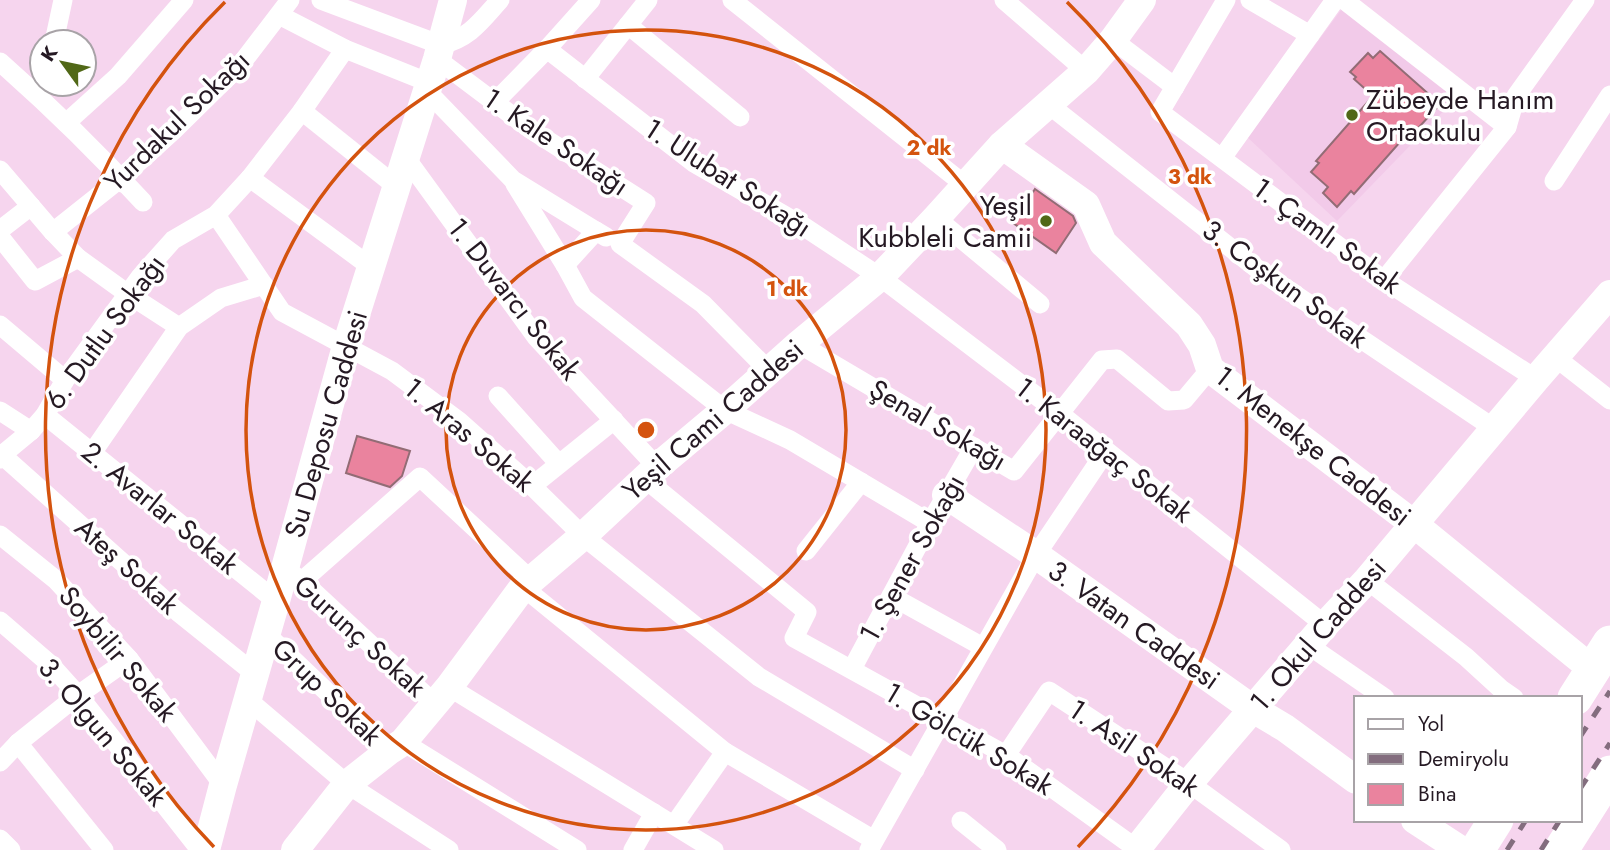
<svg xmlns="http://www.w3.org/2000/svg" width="1610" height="850" viewBox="0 0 1610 850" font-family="Jost,sans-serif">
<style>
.built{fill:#f2cae9}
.building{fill:#ea839e;stroke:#926c75;stroke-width:2}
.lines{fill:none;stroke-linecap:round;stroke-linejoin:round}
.street{stroke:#fff;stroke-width:19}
.secondary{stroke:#fff;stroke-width:28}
.highway{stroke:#fff;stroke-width:35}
.rail{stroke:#836d7e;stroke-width:5;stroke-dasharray:12 12;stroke-linecap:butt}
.ring{fill:none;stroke:#d4530e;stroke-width:3.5}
.poi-dot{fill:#516817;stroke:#fff;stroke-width:2.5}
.labels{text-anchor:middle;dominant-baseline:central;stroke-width:7;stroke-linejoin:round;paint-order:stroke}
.poi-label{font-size:28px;fill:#251923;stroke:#fff;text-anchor:start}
.street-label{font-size:28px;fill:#251923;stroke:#fff}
.centre{fill:#d4530e;stroke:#fff;stroke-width:3.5}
.ring-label{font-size:21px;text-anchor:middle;font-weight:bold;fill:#d4530e;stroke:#fff;stroke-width:7;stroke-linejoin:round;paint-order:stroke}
</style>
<rect width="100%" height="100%" fill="#f6d5ee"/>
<polygon class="built" points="1344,6 1462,92 1337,221 1247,137"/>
<g class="building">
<polygon points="1380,51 1440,104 1411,136 1408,133 1354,194 1351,191 1337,207 1323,193 1328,187 1311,172 1319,163 1316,161 1373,96 1354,79 1356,77 1350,72 1368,53 1373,58"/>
<polygon points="1035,189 1073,216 1076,223 1056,253 1013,223"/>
<polygon points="357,436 410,451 402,476 390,487 346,473"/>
</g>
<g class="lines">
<g class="street">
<path d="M321,0L441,45C470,38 481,21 500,0"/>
<polyline points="732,0 965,185"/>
<polyline points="1004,0 1086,71"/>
<polyline points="1226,0 1160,112 1384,280 1536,379"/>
<polyline points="1250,0 1310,35"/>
<polyline points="1344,0 1507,127"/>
<polyline points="279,15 345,49 430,83"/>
<polyline points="628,25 740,117"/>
<polyline points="1113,40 1175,87"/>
<polyline points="54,42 63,0"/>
<polyline points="547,49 694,163 803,226 880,277 1059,413 1325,625"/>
<polyline points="437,59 530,129 646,203 620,244 703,304 769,371"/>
<path d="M0,62C50,106 98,153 143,202"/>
<polyline points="585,79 648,0"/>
<polyline points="427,91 513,180 596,231"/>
<polyline points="495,102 547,49 591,0"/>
<polyline points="1048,104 1260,271 1495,429"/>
<polyline points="302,111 397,187"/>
<polyline points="66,123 118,76 184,0"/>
<polyline points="406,158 536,337 657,467"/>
<polyline points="1222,158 1335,0"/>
<polyline points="0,170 53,232 78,258"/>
<polyline points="250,178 371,267"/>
<polyline points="1554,181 1610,95"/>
<polyline points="515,184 565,265 596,231 606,237"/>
<polyline points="216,215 282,312 392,371 459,421 532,486 583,536 759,677 915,770"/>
<polyline points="936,218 1040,304"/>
<polyline points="0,230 31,206"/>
<polyline points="53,232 121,178 173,131 241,64 290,0"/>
<polyline points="0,237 35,281 78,258 128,294 179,327"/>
<polyline points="565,265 583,298 725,410 790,440 930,523"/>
<polyline points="1384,280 1507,127 1516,96 1585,0"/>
<polyline points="0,325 65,380"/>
<polyline points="799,344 1014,471 1102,360 1117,359 1168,401 1184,400 1210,369"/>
<polyline points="1555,357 1610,400"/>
<polyline points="498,396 559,464"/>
<polyline points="0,411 31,431"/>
<polyline points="45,415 276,601"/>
<polyline points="92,453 179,327 221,298 264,285"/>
<polyline points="2,455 178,612 254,673"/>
<polyline points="0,459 2,455 31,431 45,415 65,380 140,277 173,240 216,215 250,178 302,111 345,49"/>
<polyline points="644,478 807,612 794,638 1006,755 1137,849"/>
<polyline points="532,486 614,420"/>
<polyline points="0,535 56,580 129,659 223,785"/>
<polyline points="806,551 861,482"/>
<polyline points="294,575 302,581 435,704"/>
<polyline points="1367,580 1466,657 1501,689 1514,698"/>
<polyline points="302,581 420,477 531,580"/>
<polyline points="523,587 725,752 874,840"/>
<polyline points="891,596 983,647"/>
<polyline points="0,621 51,665 78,695 200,850"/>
<polyline points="265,633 389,751"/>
<polyline points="1308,645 1385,698"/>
<polyline points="852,669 930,523 974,447"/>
<polyline points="449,687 714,850"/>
<polyline points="247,699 347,784 449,850"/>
<polyline points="403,742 577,850"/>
<polyline points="18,743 104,850"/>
<polyline points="1006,755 1049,691 1189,783 1281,850"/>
<polyline points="0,762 18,743 78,695 129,659"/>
<polyline points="961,821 997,850"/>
<polyline points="674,825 725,752"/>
<polyline points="0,839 11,850"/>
<polyline points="633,850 654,813"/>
<polyline points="869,850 1036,555 1106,451"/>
</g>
<g class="secondary">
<polyline points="1002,145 1086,205 1103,243 1189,325 1202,345 1210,369 1414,524 1592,669"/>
<polyline points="946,495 1036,555 1253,709 1285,728 1356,780"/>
<polyline points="1415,820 1461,850"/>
<polyline points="206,850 223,785 276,601 346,346 437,59 453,0"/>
<polyline points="295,850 347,784 389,751 403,742 449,687 523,587 583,536 657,467 725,410 799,344 880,277 936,218 1002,145 1086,71 1113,40 1142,0"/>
<polyline points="1136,850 1189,783 1325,625 1367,580 1536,379 1610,294"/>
</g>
<g class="highway">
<polyline points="1575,698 1610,643"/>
<polyline points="1580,820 1610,773"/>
<polyline points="1477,850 1496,820"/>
<polyline points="1561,850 1580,820"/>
</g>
<g class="rail">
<polyline points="1580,737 1610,691"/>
<polyline points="1580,789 1610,743"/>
<polyline points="1507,850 1526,820"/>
<polyline points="1541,850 1560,820"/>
</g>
</g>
<g class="ring">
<circle cx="646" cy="430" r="200"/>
<circle cx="646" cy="430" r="400"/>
<path d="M214 847A600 600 0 0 1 225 2M1067 2A600 600 0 0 1 1078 847"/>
</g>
<g class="poi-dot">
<circle cx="1352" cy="115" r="7"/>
<circle cx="1046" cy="221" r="7"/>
</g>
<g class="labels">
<g class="poi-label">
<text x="1366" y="99">Zübeyde Hanım<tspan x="1366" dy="32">Ortaokulu</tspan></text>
<text x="1032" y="205" text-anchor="end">Yeşil<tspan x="1032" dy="32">Kubbleli Camii</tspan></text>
</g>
<g class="street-label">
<text transform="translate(177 121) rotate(-44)">Yurdakul Sokağı</text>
<text transform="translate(556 142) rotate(34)">1. Kale Sokağı</text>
<text transform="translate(728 178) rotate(33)">1. Ulubat Sokağı</text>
<text transform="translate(1327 236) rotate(36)">1. Çamlı Sokak</text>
<text transform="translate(1285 284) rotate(36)">3. Coşkun Sokak</text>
<text transform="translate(514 299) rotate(52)">1. Duvarcı Sokak</text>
<text transform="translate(105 332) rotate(-54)">6. Dutlu Sokağı</text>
<text transform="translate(713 420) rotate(-41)">Yeşil Cami Caddesi</text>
<text transform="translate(326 424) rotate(-74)">Su Deposu Caddesi</text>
<text transform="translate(938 425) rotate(30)">Şenal Sokağı</text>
<text transform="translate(469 435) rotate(40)">1. Aras Sokak</text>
<text transform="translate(1313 446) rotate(38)">1. Menekşe Caddesi</text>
<text transform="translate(1104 450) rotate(38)">1. Karaağaç Sokak</text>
<text transform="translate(160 508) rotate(39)">2. Avarlar Sokak</text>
<text transform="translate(912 558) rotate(-61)">1. Şener Sokağı</text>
<text transform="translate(127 566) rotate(42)">Ateş Sokak</text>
<text transform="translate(1134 625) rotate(35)">3. Vatan Caddesi</text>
<text transform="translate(1318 635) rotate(-49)">1. Okul Caddesi</text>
<text transform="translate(360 636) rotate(42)">Gurunç Sokak</text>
<text transform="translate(118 654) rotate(50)">Soybilir Sokak</text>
<text transform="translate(327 692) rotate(44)">Grup Sokak</text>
<text transform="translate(103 732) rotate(50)">3. Olgun Sokak</text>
<text transform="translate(969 739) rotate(31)">1. Gölcük Sokak</text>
<text transform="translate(1134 748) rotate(34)">1. Asil Sokak</text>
</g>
</g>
<circle cx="646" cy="430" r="10" class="centre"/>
<g class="ring-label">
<text x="929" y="155">2 dk</text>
<text x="1190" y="184">3 dk</text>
<text x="787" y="296">1 dk</text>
</g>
<rect x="1354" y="696" width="228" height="126" fill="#ffffff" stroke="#a8a3a7" stroke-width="2"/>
<rect x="1368" y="719" width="35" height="10" fill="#ffffff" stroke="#a8a3a7" stroke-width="2"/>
<text x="1418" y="731" font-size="21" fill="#251923">Yol</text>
<rect x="1368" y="754" width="35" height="10" fill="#836d7e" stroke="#a8a3a7" stroke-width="2"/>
<text x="1418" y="766" font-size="21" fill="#251923">Demiryolu</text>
<rect x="1368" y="784" width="35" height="21" fill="#ea839e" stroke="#a8a3a7" stroke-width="2"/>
<text x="1418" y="801" font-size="21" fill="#251923">Bina</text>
<g transform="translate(63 63) rotate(303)"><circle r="33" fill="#ffffff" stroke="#a8a3a7" stroke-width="2"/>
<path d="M0-5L12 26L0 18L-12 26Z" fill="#516817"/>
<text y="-10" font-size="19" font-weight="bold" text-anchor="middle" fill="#251923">K</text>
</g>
</svg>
